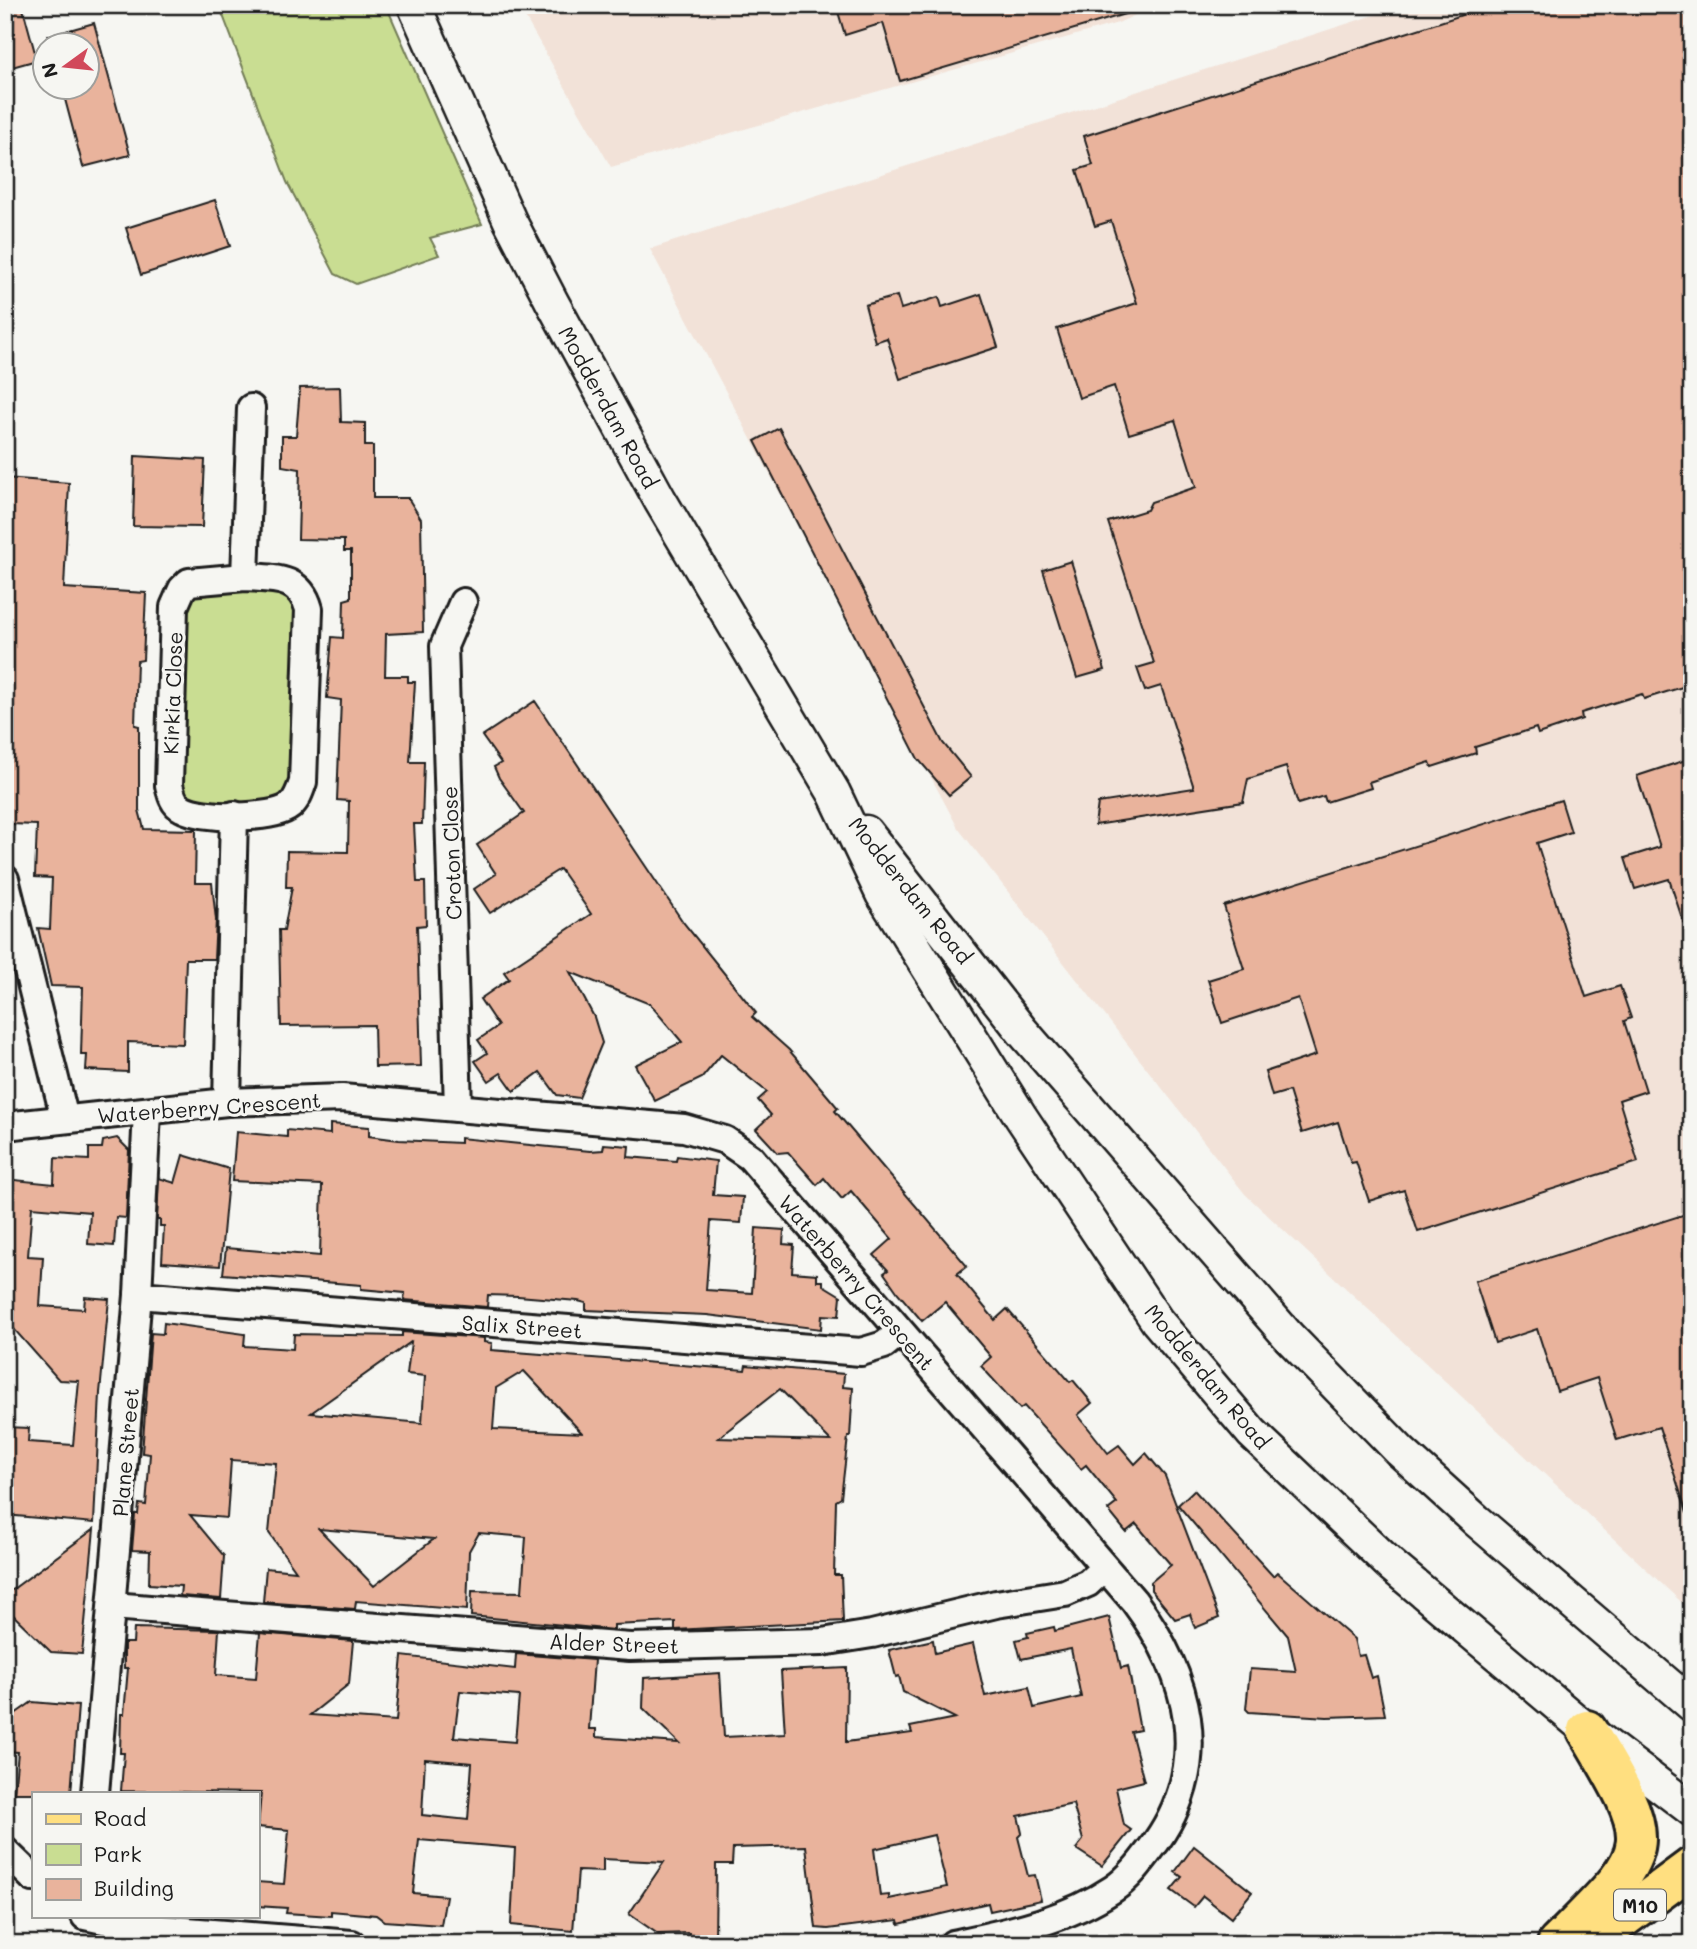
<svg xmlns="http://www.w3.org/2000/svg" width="1697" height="1949" viewBox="0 0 1697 1949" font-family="Mali,sans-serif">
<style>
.built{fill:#f2e2d8}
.green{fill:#c9dd92;stroke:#727c57;stroke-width:2}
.building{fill:#e9b39c;stroke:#1c1c1c;stroke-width:2;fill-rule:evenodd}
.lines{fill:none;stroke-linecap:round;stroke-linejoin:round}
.minor-casing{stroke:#1c1c1c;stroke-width:32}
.tertiary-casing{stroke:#1c1c1c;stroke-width:37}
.primary-casing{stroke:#1c1c1c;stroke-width:44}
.minor{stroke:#f6f6f2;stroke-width:26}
.tertiary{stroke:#f6f6f2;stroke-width:32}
.primary{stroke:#ffdf80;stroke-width:38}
.labels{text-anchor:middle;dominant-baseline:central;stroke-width:6;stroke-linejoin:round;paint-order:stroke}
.shield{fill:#f6f6f2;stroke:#5d5d5c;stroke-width:2}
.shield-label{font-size:19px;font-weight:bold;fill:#1c1c1c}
.street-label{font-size:21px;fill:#1c1c1c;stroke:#f6f6f2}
</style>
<rect width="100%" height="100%" fill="#f6f6f2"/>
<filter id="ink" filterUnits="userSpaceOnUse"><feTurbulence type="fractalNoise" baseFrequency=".0143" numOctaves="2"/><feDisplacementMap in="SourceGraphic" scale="14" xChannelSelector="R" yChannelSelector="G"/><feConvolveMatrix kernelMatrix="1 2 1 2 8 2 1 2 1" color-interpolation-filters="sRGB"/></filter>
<g filter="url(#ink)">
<g class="built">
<polygon points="518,5 1157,5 1118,23 611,167"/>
<polygon points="1405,5 1692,5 1692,1612 1245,1194 958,828 650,249"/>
</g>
<g class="green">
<polygon points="219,5 386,5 482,224 430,238 439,255 356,284 335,274 287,182"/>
<polygon points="200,587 283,589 300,608 294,786 276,804 194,803 180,783 186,603"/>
</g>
<g class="building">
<polygon points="5,5 22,5 37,60 5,69"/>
<polygon points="836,5 1134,5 1135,11 900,81 883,23 845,35"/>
<polygon points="1493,5 1692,5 1692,684 1644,699 1642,694 1581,713 1582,719 1538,734 1536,728 1475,747 1476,753 1432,767 1430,762 1369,782 1371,788 1326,802 1324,796 1298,804 1286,767 1248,779 1243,802 1095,825 1098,803 1194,788 1161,686 1145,691 1137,668 1154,663 1108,522 1147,510 1151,502 1196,487 1175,420 1129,434 1114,386 1079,398 1057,329 1137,303 1111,221 1095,226 1077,170 1093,165 1084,136"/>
<polygon points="94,23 130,155 83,167 62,88 88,88 88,46 50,46 48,36"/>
<polygon points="215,200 230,246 141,275 126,228"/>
<polygon points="981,294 998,347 900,379 887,338 875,342 865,305 897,296 901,309 939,297 942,307"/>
<polygon points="340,387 341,422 365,423 365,446 373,446 373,498 408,498 421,519 423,632 386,634 385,676 408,676 408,682 415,682 410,762 424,762 422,824 414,824 417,882 425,882 426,925 417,926 421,1066 375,1067 374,1025 281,1026 279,930 284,930 292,887 286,887 287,851 348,852 349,801 337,800 341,700 327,698 332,637 343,638 344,600 351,598 351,551 344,551 344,540 298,539 300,469 282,466 282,436 296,436 300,388"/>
<polygon points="779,428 943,743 971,777 949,795 918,759 755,441"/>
<polygon points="135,456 205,460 202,527 133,526"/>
<polygon points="5,478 69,483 64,588 146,593 143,660 137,661 135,725 139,726 139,810 144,829 196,830 195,883 212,883 216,920 214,959 186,959 183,1044 128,1042 128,1072 86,1070 87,1055 81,1055 83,987 51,986 38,928 50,929 52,878 35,877 37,825 10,824 5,805"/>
<polygon points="1071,561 1105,670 1077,678 1043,570"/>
<polygon points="535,701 683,922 756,1013 752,1017 789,1050 838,1108 835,1111 967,1266 957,1274 995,1320 1007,1309 1070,1382 1073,1380 1092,1403 1078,1415 1108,1453 1119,1445 1135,1464 1146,1453 1165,1476 1219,1618 1195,1628 1190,1614 1175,1619 1151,1590 1151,1582 1171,1565 1136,1524 1126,1532 1108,1510 1117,1503 1086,1465 1081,1469 1024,1406 1020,1409 981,1366 991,1357 945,1302 922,1321 898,1293 884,1273 888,1270 874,1255 892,1239 851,1191 842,1199 824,1178 817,1185 788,1152 778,1153 756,1129 771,1115 758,1100 767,1092 721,1055 702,1078 655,1101 635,1065 682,1042 650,1004 570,972 594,1017 602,1043 579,1098 557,1095 540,1072 514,1091 501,1073 489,1081 475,1061 487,1053 478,1040 498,1026 480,999 509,979 504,972 591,914 560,869 490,913 474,889 496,874 477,845 524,813 499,778 494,767 501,763 482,736"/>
<polygon points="1692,758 1692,932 1687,933 1669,879 1635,889 1625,858 1660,847 1637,776"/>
<polygon points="1561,800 1571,832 1537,843 1586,997 1620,986 1631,1018 1624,1021 1646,1091 1619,1100 1638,1162 1418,1232 1404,1190 1369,1201 1356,1162 1351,1163 1338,1122 1302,1133 1289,1091 1272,1096 1265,1072 1316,1055 1298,998 1222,1023 1208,980 1244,969 1224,906"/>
<polygon points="330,1124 369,1127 369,1136 399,1140 460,1143 460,1138 590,1151 603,1150 604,1144 629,1146 628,1157 676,1161 677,1156 716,1161 713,1195 743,1197 741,1223 711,1221 706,1290 752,1293 756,1228 784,1230 783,1244 794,1245 792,1272 817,1274 817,1281 823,1281 823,1285 841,1296 839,1316 822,1315 821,1329 707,1315 586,1310 586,1303 578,1301 518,1296 488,1295 487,1307 404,1300 405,1293 361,1289 361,1285 223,1274 226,1248 320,1256 322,1185 232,1181 236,1132 287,1137 287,1130 330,1134"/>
<polygon points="117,1138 129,1150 126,1218 116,1217 114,1246 88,1244 90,1212 32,1207 28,1256 43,1257 40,1306 84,1309 85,1297 109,1299 100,1393 94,1523 5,1515 5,1427 29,1428 28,1442 73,1445 79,1381 59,1380 5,1319 8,1205 5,1205 5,1179 54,1184 55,1158 89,1160 89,1148 102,1148 103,1141"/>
<polygon points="183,1155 229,1169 220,1266 162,1262 164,1226 160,1226 160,1220 157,1220 159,1178 175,1183"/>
<polygon points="1692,1212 1692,1513 1687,1513 1659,1427 1617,1440 1597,1378 1557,1391 1537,1329 1495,1343 1475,1281"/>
<path d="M164,1323L245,1334L244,1346L293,1349L294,1334L402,1336V1332L484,1338V1342L492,1343L491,1350L745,1370L746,1365L844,1374L843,1387L853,1388L850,1437H848L841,1498L836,1501L834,1575H841L843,1621L675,1630V1622L614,1625V1630L471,1616L472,1591L522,1592L526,1537L479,1533L469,1551L467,1610L356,1601L355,1609L263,1602L266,1568L296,1571L269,1533L276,1463L231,1460L227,1518L190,1515L224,1556L221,1599L180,1596L181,1586L149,1584L150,1551L132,1550L135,1514H138L139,1504L146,1505L150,1454L142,1453L151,1333L163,1334ZM411,1342L407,1374L425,1376L422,1423L311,1413ZM524,1371L582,1433L493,1429L496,1388ZM780,1389L831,1441L718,1438ZM319,1529L434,1539L374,1586Z"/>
<polygon points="1194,1490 1273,1576 1277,1572 1354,1639 1358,1656 1364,1655 1371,1678 1377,1676 1385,1715 1327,1717 1249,1712 1246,1709 1250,1669 1296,1672 1288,1636 1178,1505"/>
<polygon points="94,1529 82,1654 51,1652 5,1607 5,1595"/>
<path d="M1109,1617L1121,1668L1128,1666L1140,1730L1131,1732L1144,1781L1116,1788L1124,1825L1131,1830L1102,1866L1076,1849L1083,1840L1073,1804L1018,1816L1022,1833L1018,1837L1028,1876L1035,1875L1041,1900L990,1911L988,1903L899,1924L898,1920L828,1929L816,1928L806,1846L733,1848L732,1864H716L715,1943H690L689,1933L658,1934L629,1914L664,1862L603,1859V1872L578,1871L573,1931L511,1925L515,1848L419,1840L413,1893L446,1896L441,1925L384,1921L376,1915L331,1911V1916L286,1913L287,1908L257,1906V1882L284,1884L289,1830L258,1827L261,1793L121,1791L124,1753H120L121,1714H124L128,1668H124V1643H133L134,1628L219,1630L216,1675L256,1678L260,1633L353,1641L349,1684L310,1715L396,1721L402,1656L515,1669L516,1654L594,1660L589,1729H596V1737L679,1743L643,1708L644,1678L720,1673L724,1737L785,1734L781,1671L847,1668L846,1742L912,1733L910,1727L955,1718L903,1692L899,1676L896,1677L889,1650L933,1640L935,1653L973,1644L985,1696L1029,1687L1034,1708L1081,1697L1071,1649L1021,1659L1016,1640L1028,1637L1027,1633L1054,1627L1055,1631ZM460,1691L519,1696L515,1742L454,1737ZM425,1759L472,1763L468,1820L422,1815ZM934,1835L947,1887L889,1899V1895L880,1896L874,1849Z"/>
<polygon points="32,1702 78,1706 71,1793 14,1793 18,1752 5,1751 5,1721"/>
<polygon points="1194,1846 1252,1892 1231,1918 1203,1896 1194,1907 1171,1890 1182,1877 1175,1872"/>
</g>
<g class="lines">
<defs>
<g id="minor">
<path d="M245,577C274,579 300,576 309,609L303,782C300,791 297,800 290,806C273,820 200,819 182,808C173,804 171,793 169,785L174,607L182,589L189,582Z"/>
<polyline points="245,577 251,408"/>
<polyline points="5,879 65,1119"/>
<polyline points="227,1102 234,815"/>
<polyline points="458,1108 444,646 463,602"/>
<path d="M5,1126L227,1102L342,1098L684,1128L725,1140L750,1157L1134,1601C1189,1675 1213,1761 1156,1842C1144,1858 1130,1878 1113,1889C1065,1921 1008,1932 953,1944"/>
<polyline points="138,1295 861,1352 884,1345 900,1332"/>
<polyline points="112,1606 630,1647 822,1642 872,1634 996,1604 1065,1593 1088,1583 1104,1568"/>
<polyline points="95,1793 138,1295 147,1111"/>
<polyline points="5,1851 33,1878"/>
<polyline points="85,1916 136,1927 352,1944"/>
</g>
<g id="tertiary">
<polyline points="414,5 510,221 552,302 660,500 834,793 882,894 1021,1117 1157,1321 1252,1433 1391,1565 1587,1730 1692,1810"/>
<polyline points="866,832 1022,1031 1289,1337 1400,1451 1476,1520 1692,1705"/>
</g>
<g id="primary">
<path d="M1557,1944C1654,1847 1659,1850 1587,1730"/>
<polyline points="1588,1944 1692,1867"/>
</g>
</defs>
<use href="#minor" class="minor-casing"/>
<use href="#tertiary" class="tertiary-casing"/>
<use href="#primary" class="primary-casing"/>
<use href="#minor" class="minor"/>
<use href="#tertiary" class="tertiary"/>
<use href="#primary" class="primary"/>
</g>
</g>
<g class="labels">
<rect class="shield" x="1614" y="1889.5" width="52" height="31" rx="5"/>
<g class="shield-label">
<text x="1640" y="1905">M10</text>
</g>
<g class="street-label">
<text transform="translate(609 407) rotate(61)">Modderdam Road</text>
<text transform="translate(172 693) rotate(-88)">Kirkia Close</text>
<text transform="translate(451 853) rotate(-92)">Croton Close</text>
<text transform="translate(911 890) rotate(51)">Modderdam Road</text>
<text transform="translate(209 1107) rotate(-4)">Waterberry Crescent</text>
<text transform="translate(857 1282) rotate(49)">Waterberry Crescent</text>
<text transform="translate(522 1326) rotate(4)">Salix Street</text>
<text transform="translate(1208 1376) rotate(50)">Modderdam Road</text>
<text transform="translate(125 1452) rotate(-85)">Plane Street</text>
<text transform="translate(614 1643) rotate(2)">Alder Street</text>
</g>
</g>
<rect width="1697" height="1949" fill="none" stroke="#f6f6f2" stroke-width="28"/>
<rect x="14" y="14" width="1669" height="1921" fill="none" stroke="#1c1c1c" stroke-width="2.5" filter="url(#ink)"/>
<rect x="32" y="1792" width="228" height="126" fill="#f6f6f2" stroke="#9f9f9c" stroke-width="2"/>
<rect x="46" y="1814" width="35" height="10" fill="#ffdf80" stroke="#9f9f9c" stroke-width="2"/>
<text x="94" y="1826" font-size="21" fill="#1c1c1c">Road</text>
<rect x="46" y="1844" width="35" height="21" fill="#c9dd92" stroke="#9f9f9c" stroke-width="2"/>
<text x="94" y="1862" font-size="21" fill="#1c1c1c">Park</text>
<rect x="46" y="1879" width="35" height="21" fill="#e9b39c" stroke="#9f9f9c" stroke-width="2"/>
<text x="94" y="1896" font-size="21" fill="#1c1c1c">Building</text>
<g transform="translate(66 66) rotate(255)"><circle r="33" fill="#f6f6f2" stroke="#9f9f9c" stroke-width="2"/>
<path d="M0-5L12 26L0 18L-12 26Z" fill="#d1495b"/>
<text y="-10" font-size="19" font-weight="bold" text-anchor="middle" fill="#1c1c1c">N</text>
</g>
</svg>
